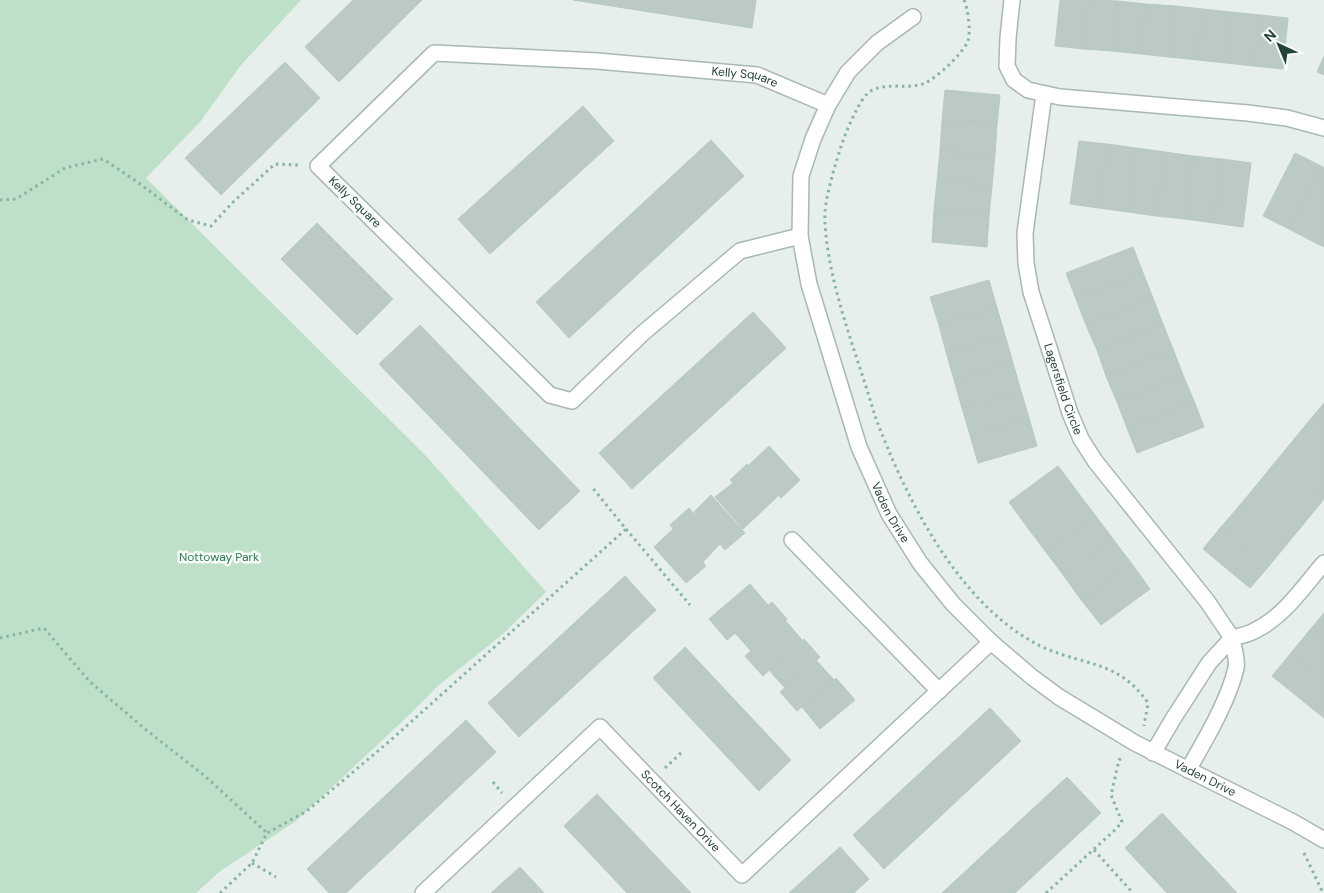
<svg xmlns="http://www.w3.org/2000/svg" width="1324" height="893" viewBox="0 0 1324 893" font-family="'DM Sans',sans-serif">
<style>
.green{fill:#bfe0c8}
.building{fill:#bbcac4;stroke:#b8c9c2}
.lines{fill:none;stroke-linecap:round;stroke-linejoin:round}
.street-casing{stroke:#a8b8b2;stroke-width:18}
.path{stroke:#86b3a5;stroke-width:3;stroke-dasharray:2.5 4;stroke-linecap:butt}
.street{stroke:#fff;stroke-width:15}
.labels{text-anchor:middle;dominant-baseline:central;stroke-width:5;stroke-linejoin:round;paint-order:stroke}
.street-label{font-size:12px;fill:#24423a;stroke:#f7fbf9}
.park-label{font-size:12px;fill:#2d7a4b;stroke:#f7fbf9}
</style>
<rect width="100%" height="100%" fill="#e6efeb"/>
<polygon class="green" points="0,0 301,0 241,65 200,122 146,178 427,457 546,592 503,634 439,685 407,717 296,821 219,872 196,893 0,893"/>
<g class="building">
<polygon points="353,0 422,0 339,82 305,47"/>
<polygon points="573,0 756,0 752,28"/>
<polygon points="1060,0 1089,0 1084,49 1055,46"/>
<polygon points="1089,0 1117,1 1112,51 1084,49"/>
<polygon points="1117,1 1146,4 1141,54 1112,51"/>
<polygon points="1146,4 1175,6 1169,57 1141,54"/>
<polygon points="1175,6 1203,9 1198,60 1169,57"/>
<polygon points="1203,9 1231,12 1226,63 1198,60"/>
<polygon points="1231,12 1260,15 1254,66 1226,63"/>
<polygon points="1260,15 1288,18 1283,69 1254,66"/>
<polygon points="1324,56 1324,75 1317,72"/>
<polygon points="285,62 320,98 221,195 185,158"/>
<polygon points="945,90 1000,95 997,125 942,121"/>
<polygon points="583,106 614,141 490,254 458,219"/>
<polygon points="942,121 997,125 995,155 940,151"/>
<polygon points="711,140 744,176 569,338 536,302"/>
<polygon points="1079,141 1107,144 1099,208 1070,204"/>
<polygon points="1107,144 1136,148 1128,212 1099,208"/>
<polygon points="1136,148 1165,152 1156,216 1128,212"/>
<polygon points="940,151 995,155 992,186 937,181"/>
<polygon points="1165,152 1193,156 1185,219 1156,216"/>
<polygon points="1295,153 1321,166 1289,229 1263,216"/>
<polygon points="1193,156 1222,159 1214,223 1185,219"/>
<polygon points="1222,159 1251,163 1243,227 1214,223"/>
<polygon points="1321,166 1324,168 1324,223 1314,242 1289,229"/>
<polygon points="937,181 992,186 989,216 934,211"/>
<polygon points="934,211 989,216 987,247 932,242"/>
<polygon points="317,223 393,299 357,335 281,259"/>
<polygon points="1324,223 1324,247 1314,242"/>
<polygon points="1133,247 1143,273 1076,299 1066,273"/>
<polygon points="1143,273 1153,298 1086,325 1076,299"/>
<polygon points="989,280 997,308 939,325 930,297"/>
<polygon points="1153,298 1163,324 1097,350 1086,325"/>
<polygon points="997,308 1005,335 946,352 939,325"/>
<polygon points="753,312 786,348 632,489 599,453"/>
<polygon points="1163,324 1173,349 1106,376 1097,350"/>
<polygon points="420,325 580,491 539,530 379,364"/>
<polygon points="1005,335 1013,363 954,380 946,352"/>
<polygon points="1173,349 1183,375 1117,402 1106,376"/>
<polygon points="1013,363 1021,391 962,408 954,380"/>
<polygon points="1183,375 1194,401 1127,428 1117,402"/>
<polygon points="1021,391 1029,418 970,435 962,408"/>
<polygon points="1194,401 1204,427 1137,453 1127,428"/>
<polygon points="1324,403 1324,424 1314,415"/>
<polygon points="1314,415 1324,424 1324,461 1295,438"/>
<polygon points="1029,418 1037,446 978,463 970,435"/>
<polygon points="1295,438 1324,461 1324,499 1277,460"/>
<polygon points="769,446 800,480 781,498 749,465"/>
<polygon points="1277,460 1324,499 1306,521 1259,482"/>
<polygon points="747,464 778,496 761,512 730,480"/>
<polygon points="1058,466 1076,490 1027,527 1009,502"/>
<polygon points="1259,482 1306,521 1287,544 1240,505"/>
<polygon points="733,483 761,512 743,529 715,497"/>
<polygon points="1076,490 1095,515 1046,552 1027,527"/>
<polygon points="711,495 745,533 725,550 694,512"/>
<polygon points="1240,505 1287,544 1269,566 1221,527"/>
<polygon points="689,508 720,544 703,562 670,525"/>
<polygon points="1095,515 1113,539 1064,576 1046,552"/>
<polygon points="1221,527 1269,566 1250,588 1203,549"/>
<polygon points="673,529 706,566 686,583 654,547"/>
<polygon points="1113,539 1132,564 1082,601 1064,576"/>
<polygon points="1132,564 1150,589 1101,625 1082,601"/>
<polygon points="625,576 656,610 519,737 488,703"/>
<polygon points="750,584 768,605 727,640 709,619"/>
<polygon points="772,602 787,619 751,651 735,633"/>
<polygon points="1324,613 1324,643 1309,631"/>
<polygon points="785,620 802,640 763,676 745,656"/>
<polygon points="1309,631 1324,643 1324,681 1291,653"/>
<polygon points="804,639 820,657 785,688 769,670"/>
<polygon points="685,647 791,760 759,791 653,678"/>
<polygon points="1291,653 1324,681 1324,718 1272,676"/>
<polygon points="816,660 834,680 797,711 780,692"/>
<polygon points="836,678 855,700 820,729 802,707"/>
<polygon points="990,708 1021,741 884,869 853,835"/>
<polygon points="466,720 496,752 346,893 329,893 307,869"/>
<polygon points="1067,777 1101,813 1015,893 942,893"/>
<polygon points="597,794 691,893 627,893 564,826"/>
<polygon points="1162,813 1237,893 1167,893 1125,848"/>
<polygon points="840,847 869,879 854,893 789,893"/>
<polygon points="520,867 544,893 491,893"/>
</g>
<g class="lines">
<defs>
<g id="street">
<polyline points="1012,0 1008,38 1007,66 1014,80 1028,90 1060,97 1248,113 1287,118 1324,128"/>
<path id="s1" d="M913,17L877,43L848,72L828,105L813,139L801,176L800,236L809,284L859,447L889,514L920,563L953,604L991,642L1032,677L1059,697L1135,743L1293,822L1324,840"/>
<path id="s2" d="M1044,94L1025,233L1026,263L1031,292L1070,413L1081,439L1095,461L1207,601L1232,638C1239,636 1247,635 1254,631C1284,617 1303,587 1324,563"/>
<path id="s3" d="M800,236L740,251L643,333L572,401L550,395L318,166L434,53L597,61L757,75L828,105"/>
<polyline points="792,540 939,691"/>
<polyline points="1153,753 1173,719 1209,663 1232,638"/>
<path d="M1188,770C1204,742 1229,700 1236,668C1238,660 1233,647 1232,638"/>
<path id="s4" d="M423,893L600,727L742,875L991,642"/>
</g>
</defs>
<use href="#street" class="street-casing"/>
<g class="path">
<path d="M964,0C968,8 971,32 968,41C963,53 937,78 925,83C908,90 890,82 873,90C865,93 859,105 855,113C845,132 839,152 833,173C829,189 824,205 825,222C828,285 857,354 875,416C906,499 961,611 1047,649C1088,666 1120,662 1148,703L1144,726"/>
<polyline points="0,200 16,199 65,168 103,159 136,181 188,220 211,226 232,203 275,164 298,165"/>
<polyline points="626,529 690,605"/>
<polyline points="0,638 44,628 89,681 145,729 205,776 267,833"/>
<polyline points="665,768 683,751"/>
<polyline points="493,782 502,793"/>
<polyline points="1094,850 1133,893"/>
<polyline points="1304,853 1323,893"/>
<polyline points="252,863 276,877"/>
<polyline points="220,893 252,863 267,833 307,811 392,739 626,529 591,486"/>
<polyline points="1046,893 1116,829 1122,822 1111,795 1119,760 1122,758"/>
</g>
<use href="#street" class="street"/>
</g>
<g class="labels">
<g class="street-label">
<text stroke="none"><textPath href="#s3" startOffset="1110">Kelly Square</textPath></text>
<text transform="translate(355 202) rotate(44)">Kelly Square</text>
<text stroke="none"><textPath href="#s2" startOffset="302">Lagersfield Circle</textPath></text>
<text stroke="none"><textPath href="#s1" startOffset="552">Vaden Drive</textPath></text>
<text stroke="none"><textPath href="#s1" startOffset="972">Vaden Drive</textPath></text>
<text stroke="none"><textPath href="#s4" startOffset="359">Scotch Haven Drive</textPath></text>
</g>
<g class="park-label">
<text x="219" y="557">Nottoway Park</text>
</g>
</g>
<g transform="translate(1279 45) rotate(316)" stroke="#f7fbf9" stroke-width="4" paint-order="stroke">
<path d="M0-4L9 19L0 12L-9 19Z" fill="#24423a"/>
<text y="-8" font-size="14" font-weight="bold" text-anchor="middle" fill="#24423a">N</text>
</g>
</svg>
